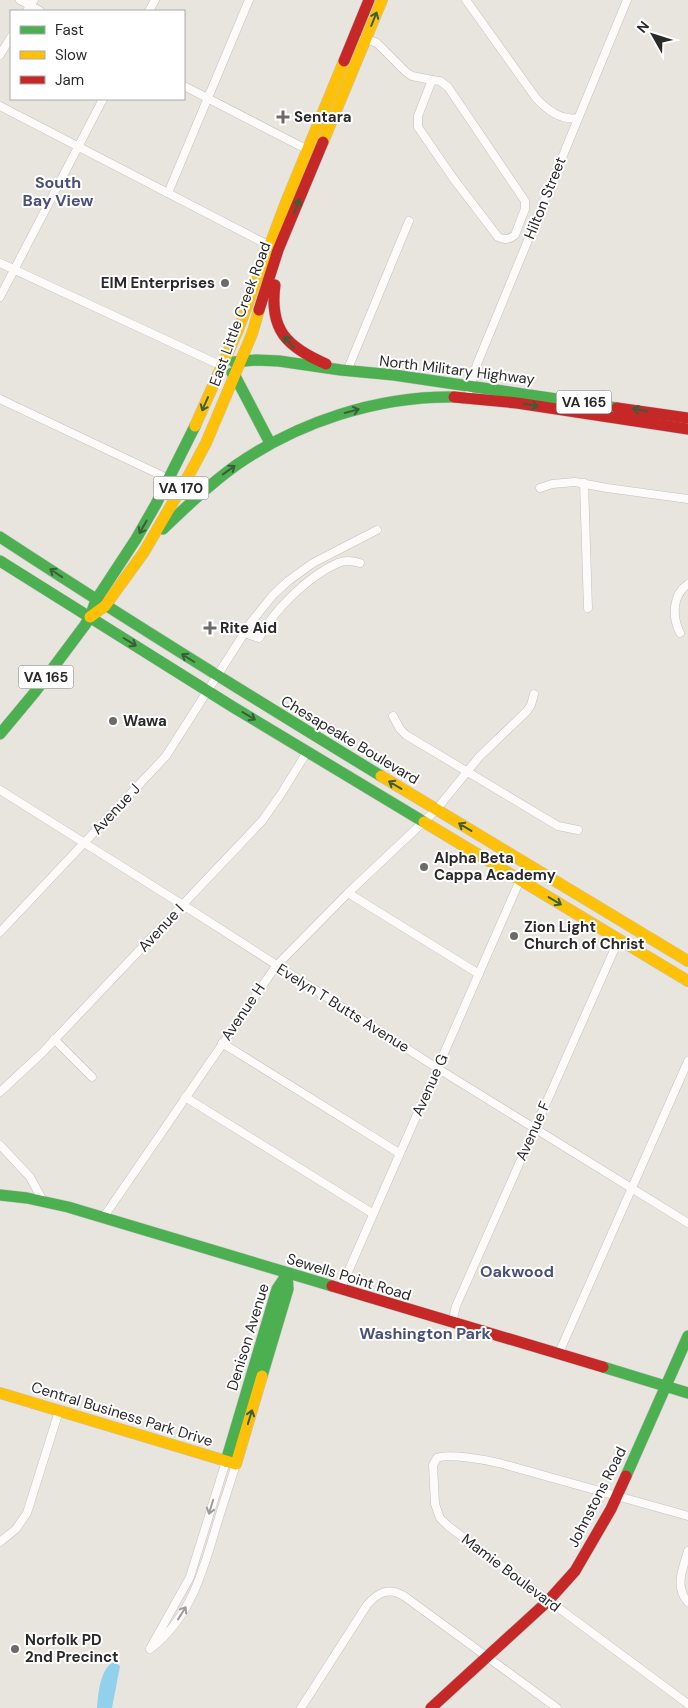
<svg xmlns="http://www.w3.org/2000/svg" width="688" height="1708" viewBox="0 0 688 1708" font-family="'DM Sans',sans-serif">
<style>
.water{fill:#91d1eb}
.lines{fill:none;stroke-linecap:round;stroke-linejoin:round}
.street-casing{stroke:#c2c1c1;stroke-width:9}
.fast-casing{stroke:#c2c1c1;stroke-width:12}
.slow-casing{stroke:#c2c1c1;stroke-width:12}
.jam-casing{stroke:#c2c1c1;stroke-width:12}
.street{stroke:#fcfbfa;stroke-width:8}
.fast{stroke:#4caf50;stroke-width:11}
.slow{stroke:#ffc107;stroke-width:11}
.jam{stroke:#c62828;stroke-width:11}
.oneway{stroke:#385f39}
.oneway2{stroke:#9e9d9c}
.poi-dot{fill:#6c6b69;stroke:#fff;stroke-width:2}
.labels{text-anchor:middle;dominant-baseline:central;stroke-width:4;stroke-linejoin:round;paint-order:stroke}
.shield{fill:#fff;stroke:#6a6a6a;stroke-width:1}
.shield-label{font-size:14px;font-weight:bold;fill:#2a2a2a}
.poi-label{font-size:15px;font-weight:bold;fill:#2a2a2a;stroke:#fff;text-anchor:start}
.street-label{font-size:15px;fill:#2a2a2a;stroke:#fff}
.neighbourhood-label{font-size:16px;font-weight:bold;fill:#49507b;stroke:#fff}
</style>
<rect width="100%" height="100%" fill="#e8e5df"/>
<path class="water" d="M112,1663H116L120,1666L112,1708H97C98,1695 100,1670 112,1663Z"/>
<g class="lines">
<defs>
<g id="street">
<polyline points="20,0 40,11"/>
<path d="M466,0L536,98C547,110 561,121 578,118"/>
<polyline points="27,11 34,0"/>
<polyline points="149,11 155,0"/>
<polyline points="364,38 377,43 406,72 412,76 432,80"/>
<polyline points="0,55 11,37"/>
<path d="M432,80L440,81L448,87L525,201V209L515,235C509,240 504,240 498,237L453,178L418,127V116Z"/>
<polyline points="184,86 308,150"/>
<polyline points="0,106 272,247"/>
<polyline points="168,193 249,0"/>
<polyline points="0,263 222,366"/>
<polyline points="0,297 103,99"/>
<polyline points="347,371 409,221"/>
<polyline points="469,390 477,364 627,0"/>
<polyline points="0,399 169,479"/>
<polyline points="584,483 588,608"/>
<polyline points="540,488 552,484 575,482 607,488 688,499"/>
<path d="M244,633L259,638C274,610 308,576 338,563C345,560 353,561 360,563"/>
<path d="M680,633C672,617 672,595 688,584"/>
<polyline points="393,716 400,729 406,735 558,826 578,830"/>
<polyline points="0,790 183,905 437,1068 688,1223"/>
<polyline points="348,893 479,974"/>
<polyline points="0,932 166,756 252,621 273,595 288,581 313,563 377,530"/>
<polyline points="54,1039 92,1077"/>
<polyline points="222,1043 399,1153"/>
<polyline points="0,1092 42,1053 262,821 281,794 307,752"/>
<polyline points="185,1097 372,1213"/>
<polyline points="0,1145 30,1177 43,1201"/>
<polyline points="103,1218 276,966 348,893 436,810 479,757 527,711 531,705 534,694"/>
<polyline points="340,1290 520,880"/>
<polyline points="455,1324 453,1318 456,1306 619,939"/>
<polyline points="558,1355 688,1061"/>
<path d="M688,1516L499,1463C486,1460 449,1453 437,1458L433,1465L435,1504L440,1518L448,1526L688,1704"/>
<polyline points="0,1542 16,1529 27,1513 59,1411"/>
<path d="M688,1551C683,1568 674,1587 688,1602"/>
<polyline points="151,1647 190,1577 226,1461"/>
<path d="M150,1649C188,1620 201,1578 214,1534C221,1510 229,1487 236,1464"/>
<path d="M301,1708L367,1605C378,1592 389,1587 404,1596L557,1708"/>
</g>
<g id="fast">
<polyline points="234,362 256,360 279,361 341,370 394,375 617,408"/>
<polyline points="232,373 235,376 270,443"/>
<path d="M163,529C186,507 209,485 235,466C298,422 377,396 454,397"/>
<path d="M0,537C125,619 253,698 381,776"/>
<polyline points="0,561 233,707 424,822"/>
<polyline points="0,734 35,692 85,625 90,617 96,600 136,539 156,504 195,426"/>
<polyline points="0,1195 27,1198 68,1207 332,1286"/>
<polyline points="603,1367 688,1393"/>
<polyline points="262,1376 288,1289 287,1274"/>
<polyline points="226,1461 277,1289 287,1274"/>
<polyline points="626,1476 688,1336"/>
</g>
<g id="slow">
<polyline points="323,142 382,0"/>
<polyline points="195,426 238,330 286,202 344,61"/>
<polyline points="90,617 105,606 144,552 190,473 206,443 252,334 259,310"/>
<polyline points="381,776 688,961"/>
<polyline points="424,822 688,981"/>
<polyline points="0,1393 236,1464 262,1376"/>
</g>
<g id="jam">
<polyline points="344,61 369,0"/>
<path d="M275,285C269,330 287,347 326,364"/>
<polyline points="259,310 278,250 323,142"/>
<polyline points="454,397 517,403 688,429"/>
<polyline points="617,408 688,418"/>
<polyline points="332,1286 603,1367"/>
<polyline points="431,1708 548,1601 575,1571 611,1509 626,1476"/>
</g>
</defs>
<use href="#street" class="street-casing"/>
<use href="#fast" class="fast-casing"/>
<use href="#slow" class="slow-casing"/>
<use href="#jam" class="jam-casing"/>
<use href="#street" class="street"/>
<use href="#fast" class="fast"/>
<use href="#slow" class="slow"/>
<use href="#jam" class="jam"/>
</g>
<defs><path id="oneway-shaft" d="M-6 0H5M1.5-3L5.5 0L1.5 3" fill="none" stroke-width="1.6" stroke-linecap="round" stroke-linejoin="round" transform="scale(1.25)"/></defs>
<g class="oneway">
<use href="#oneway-shaft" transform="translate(374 19) rotate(-68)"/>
<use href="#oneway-shaft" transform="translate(297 206) rotate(-68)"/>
<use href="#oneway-shaft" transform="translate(289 342) rotate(-131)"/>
<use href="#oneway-shaft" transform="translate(205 404) rotate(114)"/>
<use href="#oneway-shaft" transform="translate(531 405) rotate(9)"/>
<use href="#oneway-shaft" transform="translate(640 410) rotate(-171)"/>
<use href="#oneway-shaft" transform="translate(352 411) rotate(-15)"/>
<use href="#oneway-shaft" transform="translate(229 470) rotate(-36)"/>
<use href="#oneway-shaft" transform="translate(143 527) rotate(119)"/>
<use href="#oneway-shaft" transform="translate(56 573) rotate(-146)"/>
<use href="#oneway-shaft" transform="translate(130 642) rotate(32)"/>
<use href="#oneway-shaft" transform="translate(188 658) rotate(-148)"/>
<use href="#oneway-shaft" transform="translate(249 716) rotate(31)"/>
<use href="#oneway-shaft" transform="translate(395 785) rotate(-149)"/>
<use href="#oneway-shaft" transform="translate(465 827) rotate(-149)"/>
<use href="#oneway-shaft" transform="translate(555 901) rotate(31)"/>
<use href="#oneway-shaft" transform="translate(250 1417) rotate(-73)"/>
</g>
<g class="oneway2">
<use href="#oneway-shaft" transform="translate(211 1507) rotate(107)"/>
<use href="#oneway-shaft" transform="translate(182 1613) rotate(-58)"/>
</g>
<g class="poi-dot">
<path d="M280.5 109.5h5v5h5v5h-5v5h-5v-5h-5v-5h5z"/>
<circle cx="225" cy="283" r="5"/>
<path d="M207.5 620.5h5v5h5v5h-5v5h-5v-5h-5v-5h5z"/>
<circle cx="113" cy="721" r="5"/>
<circle cx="424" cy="867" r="5"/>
<circle cx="514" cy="936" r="5"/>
<circle cx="15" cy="1649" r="5"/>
</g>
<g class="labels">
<g class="shield">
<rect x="556.5" y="390.5" width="55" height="23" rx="4"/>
<rect x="153.5" y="476.5" width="55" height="23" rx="4"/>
<rect x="18.5" y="665.5" width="55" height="23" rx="4"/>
</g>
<g class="shield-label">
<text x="584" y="402">VA 165</text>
<text x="181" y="488">VA 170</text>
<text x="46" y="677">VA 165</text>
</g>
<g class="poi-label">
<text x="294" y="117">Sentara</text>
<text x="215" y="283" text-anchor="end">EIM Enterprises</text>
<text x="220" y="628">Rite Aid</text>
<text x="123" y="721">Wawa</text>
<text x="434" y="858">Alpha Beta<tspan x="434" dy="17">Cappa Academy</tspan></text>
<text x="524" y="927">Zion Light<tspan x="524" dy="17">Church of Christ</tspan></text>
<text x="25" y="1640">Norfolk PD<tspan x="25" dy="17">2nd Precinct</tspan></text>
</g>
<g class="street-label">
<text transform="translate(545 198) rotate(-68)">Hilton Street</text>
<text transform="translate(240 314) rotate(-70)">East Little Creek Road</text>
<text transform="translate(457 370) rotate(7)">North Military Highway</text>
<text transform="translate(350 740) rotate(31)">Chesapeake Boulevard</text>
<text transform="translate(116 809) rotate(-47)">Avenue J</text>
<text transform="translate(161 928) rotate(-47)">Avenue I</text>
<text transform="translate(343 1008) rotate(32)">Evelyn T Butts Avenue</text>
<text transform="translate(243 1012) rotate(-56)">Avenue H</text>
<text transform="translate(430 1085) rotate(-66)">Avenue G</text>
<text transform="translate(533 1131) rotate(-66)">Avenue F</text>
<text transform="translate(349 1277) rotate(17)">Sewells Point Road</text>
<text transform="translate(248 1337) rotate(-73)">Denison Avenue</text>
<text transform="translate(122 1414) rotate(17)">Central Business Park Drive</text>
<text transform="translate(597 1497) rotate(-63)">Johnstons Road</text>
<text transform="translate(511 1573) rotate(37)">Mamie Boulevard</text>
</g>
<g class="neighbourhood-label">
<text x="58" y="182">South<tspan x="58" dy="18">Bay View</tspan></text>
<text x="517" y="1271">Oakwood</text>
<text x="425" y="1333">Washington Park</text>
</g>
</g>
<rect x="10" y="10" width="175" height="90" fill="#ffffff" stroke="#aaaaaa"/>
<rect x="20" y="26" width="25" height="8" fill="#4caf50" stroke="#aaaaaa"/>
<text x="55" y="35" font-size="15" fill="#2a2a2a">Fast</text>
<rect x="20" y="51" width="25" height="8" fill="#ffc107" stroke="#aaaaaa"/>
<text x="55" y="60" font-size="15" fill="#2a2a2a">Slow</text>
<rect x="20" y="76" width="25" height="8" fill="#c62828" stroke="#aaaaaa"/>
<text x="55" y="85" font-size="15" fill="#2a2a2a">Jam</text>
<g transform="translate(653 35) rotate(309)" stroke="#ffffff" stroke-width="4" paint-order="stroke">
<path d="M0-4L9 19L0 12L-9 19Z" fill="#2a2a2a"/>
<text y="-8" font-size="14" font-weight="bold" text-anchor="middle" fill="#2a2a2a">N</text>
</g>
</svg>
